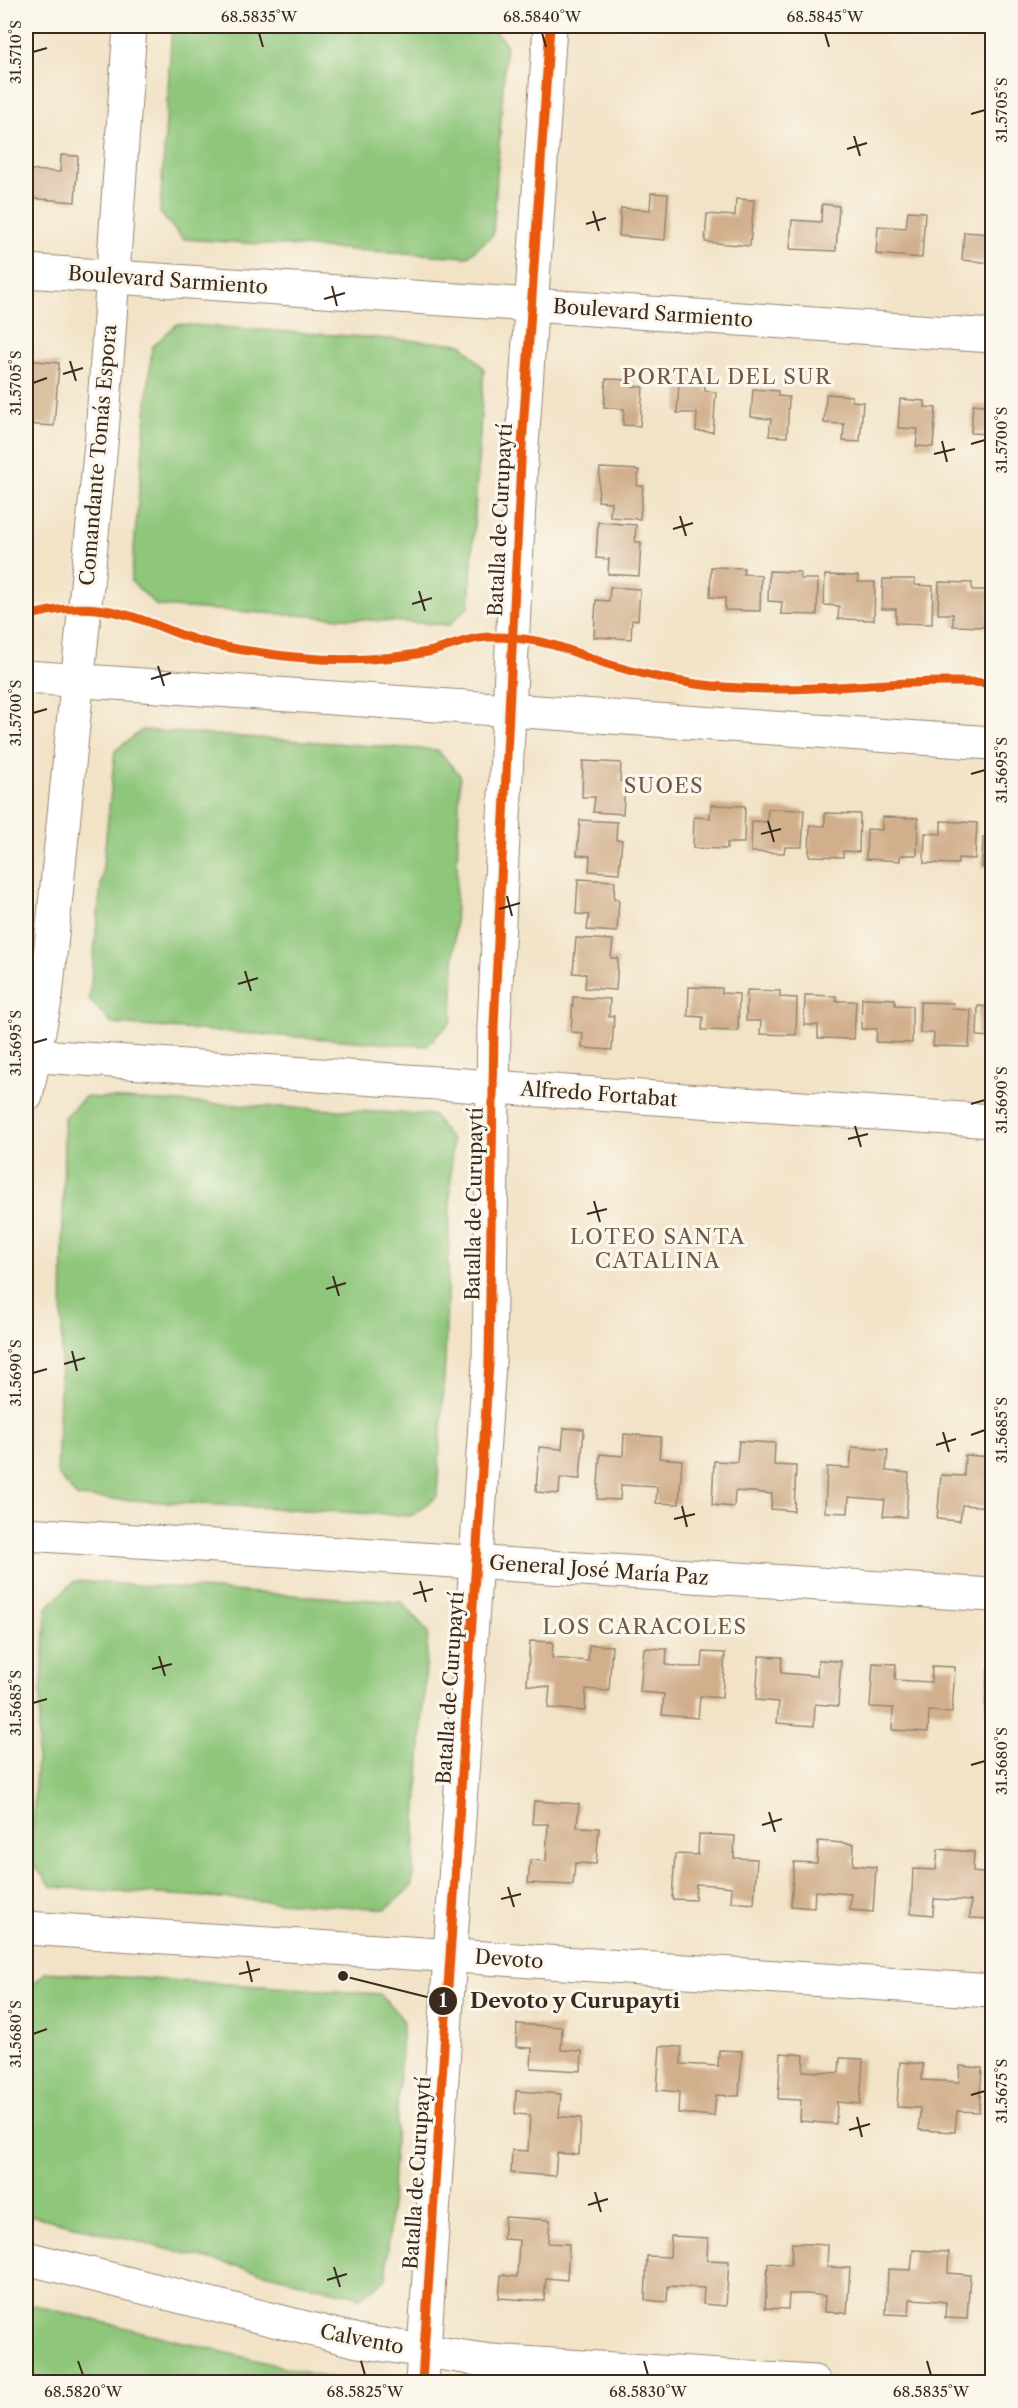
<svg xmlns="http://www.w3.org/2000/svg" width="1018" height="2408" viewBox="0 0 1018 2408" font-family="'Libre Caslon Text',serif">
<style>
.green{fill:#8ec67a;stroke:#64784c;stroke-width:1.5}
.building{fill:#d1af8c}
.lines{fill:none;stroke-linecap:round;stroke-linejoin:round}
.street-casing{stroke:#968672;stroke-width:35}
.street{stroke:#fff;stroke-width:33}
.cycleway-casing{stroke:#fbf7ec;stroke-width:13}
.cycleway{stroke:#e8590c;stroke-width:9}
.ticks{fill:none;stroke:#3b2a1e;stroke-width:2}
.labels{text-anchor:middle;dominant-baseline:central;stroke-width:6;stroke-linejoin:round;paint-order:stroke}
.street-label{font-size:20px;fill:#3b2a1e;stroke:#fbf7ec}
.neighbourhood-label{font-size:21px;letter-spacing:1.5px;fill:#705944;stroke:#fbf7ec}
.leader{fill:none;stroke:#3b2a1e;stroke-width:2}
.callout-dot{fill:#3b2a1e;stroke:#fbf7ec;stroke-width:2}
.mark-label{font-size:18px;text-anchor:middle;font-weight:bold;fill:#fff}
.callout-label{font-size:21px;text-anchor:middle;font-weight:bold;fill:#3b2a1e;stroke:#fbf7ec;stroke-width:6;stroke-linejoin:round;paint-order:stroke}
.neatline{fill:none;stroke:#3b2a1e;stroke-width:2}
.ticks-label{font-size:15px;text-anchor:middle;fill:#3b2a1e}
</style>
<rect width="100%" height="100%" fill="#fbf7ec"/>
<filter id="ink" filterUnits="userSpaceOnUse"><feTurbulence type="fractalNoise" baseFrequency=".0167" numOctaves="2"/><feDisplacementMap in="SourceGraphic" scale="12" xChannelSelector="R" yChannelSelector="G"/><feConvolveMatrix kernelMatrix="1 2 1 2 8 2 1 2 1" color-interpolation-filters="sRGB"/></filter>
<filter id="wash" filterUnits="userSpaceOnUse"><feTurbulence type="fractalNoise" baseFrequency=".008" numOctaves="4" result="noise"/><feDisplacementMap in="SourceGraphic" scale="24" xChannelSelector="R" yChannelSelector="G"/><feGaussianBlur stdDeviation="1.35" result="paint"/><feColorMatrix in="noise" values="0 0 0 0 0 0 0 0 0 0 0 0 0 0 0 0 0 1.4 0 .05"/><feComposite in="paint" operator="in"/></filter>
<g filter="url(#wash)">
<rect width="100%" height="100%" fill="#f2e3c7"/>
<g class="green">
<polygon points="172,26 490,26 506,44 493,235 467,257 183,239 160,213"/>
<polygon points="177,324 462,344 484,369 469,606 449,625 157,606 131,581 152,347"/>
<polygon points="142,730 437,750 460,775 452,1021 426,1046 112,1024 89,1000 115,751"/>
<polygon points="85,1097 433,1115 452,1141 445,1361 437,1496 411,1516 77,1497 57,1474 62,1336 64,1117"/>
<polygon points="75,1581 402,1602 428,1632 412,1886 386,1909 52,1887 30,1861 47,1607"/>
<polygon points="46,1972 380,1994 403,2020 386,2279 361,2297 30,2215 26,2209 26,1990"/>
<polygon points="26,2303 345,2382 26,2382"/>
</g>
<g id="blocks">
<g class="building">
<polygon points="61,155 78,156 75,202 29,198 31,170 60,172"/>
<polygon points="651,193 668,194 665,240 619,236 621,208 650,210"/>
<polygon points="736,199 754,200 750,246 705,242 707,214 735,216"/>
<polygon points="822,204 839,206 836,251 790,249 792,220 821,222"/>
<polygon points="908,211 925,212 922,258 876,254 878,226 906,228"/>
<polygon points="964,232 992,234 992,263 962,260"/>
<polygon points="26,360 59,363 54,426 26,424"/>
<polygon points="606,379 632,380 631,386 643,387 640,426 623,425 624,409 604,407"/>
<polygon points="679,384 705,385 705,391 716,392 713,432 696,431 697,413 677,413"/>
<polygon points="753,389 778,391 778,396 789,397 787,437 769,436 771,419 751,417"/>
<polygon points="826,394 852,396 852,401 863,402 860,442 843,441 844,424 824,423"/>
<polygon points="900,399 925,401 925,407 936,408 933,447 916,446 918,429 898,428"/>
<polygon points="973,404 992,406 992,434 971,433"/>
<polygon points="600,468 639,470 637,486 643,486 640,519 610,517 611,502 598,501"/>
<polygon points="598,522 636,525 635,542 641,542 639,576 608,574 609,559 596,558"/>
<polygon points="711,567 744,568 743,574 761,575 760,611 725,610 725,598 710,597"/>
<polygon points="769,571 800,572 800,579 818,579 817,615 781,614 782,602 768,601"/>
<polygon points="825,575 858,576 858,582 875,582 874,620 838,619 839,606 824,605"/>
<polygon points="883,579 915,579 915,585 933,586 932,624 896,623 896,609 882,609"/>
<polygon points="939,582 972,583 972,590 990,590 988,627 953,626 953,614 938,614"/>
<polygon points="610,587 640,589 638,620 632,620 631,639 594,637 596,600 609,601"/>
<polygon points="583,761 621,763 620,781 625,782 623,814 593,812 595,797 582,797"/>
<polygon points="711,805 745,806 744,843 727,843 727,849 693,848 694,817 710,818"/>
<polygon points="768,809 804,810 802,847 785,847 784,853 751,852 752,821 767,822"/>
<polygon points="825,813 860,814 859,852 843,851 843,857 809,856 810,825 825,826"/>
<polygon points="882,817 918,818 917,855 900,855 900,861 866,859 867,829 882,830"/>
<polygon points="580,820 617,822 616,840 622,840 619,873 589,871 590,856 577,855"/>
<polygon points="941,821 977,823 975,859 958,858 958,864 924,863 925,833 941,834"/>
<polygon points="983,837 992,837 992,868 982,867"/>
<polygon points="578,879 615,881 614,899 619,899 617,932 587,930 589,915 576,914"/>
<polygon points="576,938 613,940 611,958 618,958 616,990 585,988 586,974 573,973"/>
<polygon points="689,987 722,988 722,993 739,994 738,1031 702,1030 703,1017 688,1016"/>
<polygon points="747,990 780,991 780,997 797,998 796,1035 760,1034 761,1021 746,1021"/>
<polygon points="805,995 836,996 836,1001 856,1001 854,1039 818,1038 818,1025 804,1025"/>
<polygon points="573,997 610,999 609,1017 614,1016 612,1050 582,1048 583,1033 571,1032"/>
<polygon points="862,998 895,999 895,1005 912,1006 912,1043 876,1042 877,1029 861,1029"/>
<polygon points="920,1002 953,1003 952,1009 971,1010 969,1047 933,1046 934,1033 920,1033"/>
<polygon points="978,1006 992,1007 992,1037 977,1036"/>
<polygon points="564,1428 584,1429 580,1479 560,1478 559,1494 536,1492 539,1447 562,1449"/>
<polygon points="624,1434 661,1437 659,1458 682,1460 679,1504 656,1503 657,1487 638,1486 621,1485 620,1500 597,1499 600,1454 623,1456"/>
<polygon points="739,1441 775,1443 774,1465 796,1466 794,1511 771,1509 772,1494 753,1492 735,1491 734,1507 712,1505 714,1461 737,1462"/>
<polygon points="852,1447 888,1450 886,1471 909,1473 906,1517 883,1516 885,1500 849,1497 848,1513 825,1512 827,1467 850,1468"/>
<polygon points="965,1455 992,1457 992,1507 962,1505 960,1521 937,1519 941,1475 964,1476"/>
<polygon points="530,1641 553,1642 552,1658 588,1661 589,1645 612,1646 609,1691 586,1689 585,1711 548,1708 550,1687 527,1685"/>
<polygon points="644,1648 667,1649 666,1665 684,1667 702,1667 703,1652 725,1653 722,1698 700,1696 698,1718 662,1715 664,1694 640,1692"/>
<polygon points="759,1656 782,1657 781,1673 817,1676 818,1660 841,1661 838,1706 815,1704 814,1726 777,1723 779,1702 756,1700"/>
<polygon points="873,1663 896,1664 895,1680 931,1682 932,1666 955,1667 952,1713 929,1711 928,1732 892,1730 893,1708 870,1707"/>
<polygon points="988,1669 992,1669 992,1714 985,1714"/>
<polygon points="534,1801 579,1804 577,1827 599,1828 596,1864 575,1863 573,1885 528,1883 530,1860 546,1861 548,1824 532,1824"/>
<polygon points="699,1834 735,1836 734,1858 757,1859 754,1904 731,1902 732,1887 713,1885 696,1884 695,1900 672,1899 675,1854 698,1855"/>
<polygon points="818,1841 854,1844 853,1865 876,1867 873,1912 850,1910 851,1894 815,1891 814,1908 791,1906 794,1862 817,1863"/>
<polygon points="938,1849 974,1852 973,1872 992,1874 992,1919 970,1918 971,1901 934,1899 933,1915 911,1913 913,1869 936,1870"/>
<polygon points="517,2024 562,2027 561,2050 582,2051 581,2071 531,2068 532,2048 516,2047"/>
<polygon points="660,2046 682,2047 681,2064 718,2066 719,2050 742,2051 739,2096 716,2095 714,2116 678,2113 679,2092 657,2090"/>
<polygon points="781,2053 804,2055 803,2071 839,2073 840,2058 863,2059 860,2104 837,2102 836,2124 800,2121 801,2100 778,2099"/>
<polygon points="900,2062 923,2064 922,2080 959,2082 960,2066 982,2068 979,2112 957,2111 955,2132 919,2130 920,2108 897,2107"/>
<polygon points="516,2091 561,2094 559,2117 581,2118 579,2155 557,2153 555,2176 511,2173 512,2150 528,2151 530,2115 515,2114"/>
<polygon points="505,2217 550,2220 548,2243 569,2244 567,2280 546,2278 544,2301 499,2298 501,2275 517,2277 519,2240 503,2239"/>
<polygon points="671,2236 708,2238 707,2260 729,2261 726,2306 703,2304 704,2288 668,2286 667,2302 645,2300 647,2256 670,2257"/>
<polygon points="792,2243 828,2245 827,2267 850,2268 847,2313 824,2312 825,2296 807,2294 789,2294 788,2309 765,2308 768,2263 791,2265"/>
<polygon points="913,2250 949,2252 948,2273 970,2275 967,2319 945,2318 946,2302 927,2300 910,2299 909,2315 886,2314 888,2269 911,2270"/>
</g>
</g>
</g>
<g filter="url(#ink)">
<use href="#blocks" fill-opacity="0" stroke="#968672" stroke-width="1.5"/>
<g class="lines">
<defs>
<g id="street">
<polyline points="26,271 992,336"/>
<polyline points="26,677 992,743"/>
<polyline points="26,1055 992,1121"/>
<polyline points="26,1096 46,996 102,434 130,26"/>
<polyline points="26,1534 992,1595"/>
<polyline points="26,1928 992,1991"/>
<polyline points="26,2258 358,2341 491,2361 814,2382"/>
<polyline points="422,2382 489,1363 494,1026 521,461 550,26"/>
</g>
</defs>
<use href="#street" class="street-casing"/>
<use href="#street" class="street"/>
<defs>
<g id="cycleway">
<path d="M26,617C55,607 92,605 123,614C147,620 169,631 193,639C213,645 234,649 256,652C311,661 372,663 428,652C448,648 469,637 490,637C511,637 533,639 553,645C574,651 593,660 614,666C641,674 669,680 696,684C794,698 894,677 992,683"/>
<polyline points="422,2382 489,1363 494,1026 521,461 550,26"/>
</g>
</defs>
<use href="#cycleway" class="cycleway-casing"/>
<use href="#cycleway" class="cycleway"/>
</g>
</g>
<path class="ticks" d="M259,33L263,47M542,33L546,47M825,33L829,47M33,52L47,48M971,114L985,110M854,136L860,156M847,149L867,143M593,211L599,231M586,224L606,218M332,286L337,306M324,299L345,293M70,361L76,381M63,374L83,368M33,383L47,378M942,441L947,462M971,444L985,440M934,454L955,449M680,516L686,536M673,529L693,523M419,591L425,611M412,604L432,598M158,666L164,686M151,679L171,673M33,713L47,709M971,774L985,770M768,821L774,842M761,834L781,829M507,896L512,916M499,909L520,903M245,971L251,991M238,984L258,978M33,1043L47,1039M971,1104L985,1100M855,1126L861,1147M848,1139L868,1134M594,1201L600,1222M587,1214L607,1209M333,1276L339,1296M326,1289L346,1283M72,1351L77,1371M64,1364L85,1358M33,1373L47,1369M943,1432L949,1452M971,1435L985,1430M936,1445L956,1439M682,1506L687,1527M674,1519L695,1514M420,1581L426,1602M413,1594L433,1589M159,1656L165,1676M152,1669L172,1664M33,1703L47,1699M971,1765L985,1761M769,1812L775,1832M762,1825L782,1819M508,1887L514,1907M501,1899L521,1894M247,1961L252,1982M239,1974L260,1969M33,2034L47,2029M971,2095L985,2091M857,2117L862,2137M849,2130L870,2124M595,2192L601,2212M588,2205L608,2199M334,2267L340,2287M327,2280L347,2274M78,2361L83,2375M361,2361L365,2375M644,2361L648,2375M927,2361L931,2375"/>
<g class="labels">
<g class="street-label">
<text transform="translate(168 280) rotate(4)">Boulevard Sarmiento</text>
<text transform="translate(653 313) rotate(4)">Boulevard Sarmiento</text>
<text transform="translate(98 455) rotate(-85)">Comandante Tomás Espora</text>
<text transform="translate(500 520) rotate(-87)">Batalla de Curupaytí</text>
<text transform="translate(599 1094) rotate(4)">Alfredo Fortabat</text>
<text transform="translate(474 1204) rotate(-89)">Batalla de Curupaytí</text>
<text transform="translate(599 1570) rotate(4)">General José María Paz</text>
<text transform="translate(450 1688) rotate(-86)">Batalla de Curupaytí</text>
<text transform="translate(509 1959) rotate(4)">Devoto</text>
<text transform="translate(417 2173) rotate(-86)">Batalla de Curupaytí</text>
<text transform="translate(362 2339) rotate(11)">Calvento</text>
</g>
<g class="neighbourhood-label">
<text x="727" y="376">PORTAL DEL SUR</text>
<text x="664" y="785">SUOES</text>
<text x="658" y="1236">LOTEO SANTA<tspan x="658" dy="24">CATALINA</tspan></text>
<text x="645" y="1626">LOS CARACOLES</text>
</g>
</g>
<path class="leader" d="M343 1976L443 2001"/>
<g class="callout-dot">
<circle cx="343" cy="1976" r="6"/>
<circle cx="443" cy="2001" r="15"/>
</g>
<g class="mark-label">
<text x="443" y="2007">1</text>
</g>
<g class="callout-label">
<text x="575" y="2008">Devoto y Curupayti</text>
</g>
<rect width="1018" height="2408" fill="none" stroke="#fbf7ec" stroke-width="66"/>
<rect x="33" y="33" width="952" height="2342" class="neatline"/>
<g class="ticks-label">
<text x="259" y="22">68.5835°W</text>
<text x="542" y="22">68.5840°W</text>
<text x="825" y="22">68.5845°W</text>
<text transform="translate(16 52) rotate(-90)" y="5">31.5710°S</text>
<text transform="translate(1002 110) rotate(-90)" y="5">31.5705°S</text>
<text transform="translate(16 383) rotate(-90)" y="5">31.5705°S</text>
<text transform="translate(1002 440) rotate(-90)" y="5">31.5700°S</text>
<text transform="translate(16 713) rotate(-90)" y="5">31.5700°S</text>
<text transform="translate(1002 770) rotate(-90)" y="5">31.5695°S</text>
<text transform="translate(16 1043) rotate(-90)" y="5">31.5695°S</text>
<text transform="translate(1002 1100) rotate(-90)" y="5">31.5690°S</text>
<text transform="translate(16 1373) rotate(-90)" y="5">31.5690°S</text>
<text transform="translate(1002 1430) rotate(-90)" y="5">31.5685°S</text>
<text transform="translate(16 1703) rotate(-90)" y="5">31.5685°S</text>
<text transform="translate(1002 1761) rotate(-90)" y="5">31.5680°S</text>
<text transform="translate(16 2034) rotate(-90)" y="5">31.5680°S</text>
<text transform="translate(1002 2091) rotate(-90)" y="5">31.5675°S</text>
<text x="83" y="2397">68.5820°W</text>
<text x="365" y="2397">68.5825°W</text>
<text x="648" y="2397">68.5830°W</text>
<text x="931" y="2397">68.5835°W</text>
</g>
</svg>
